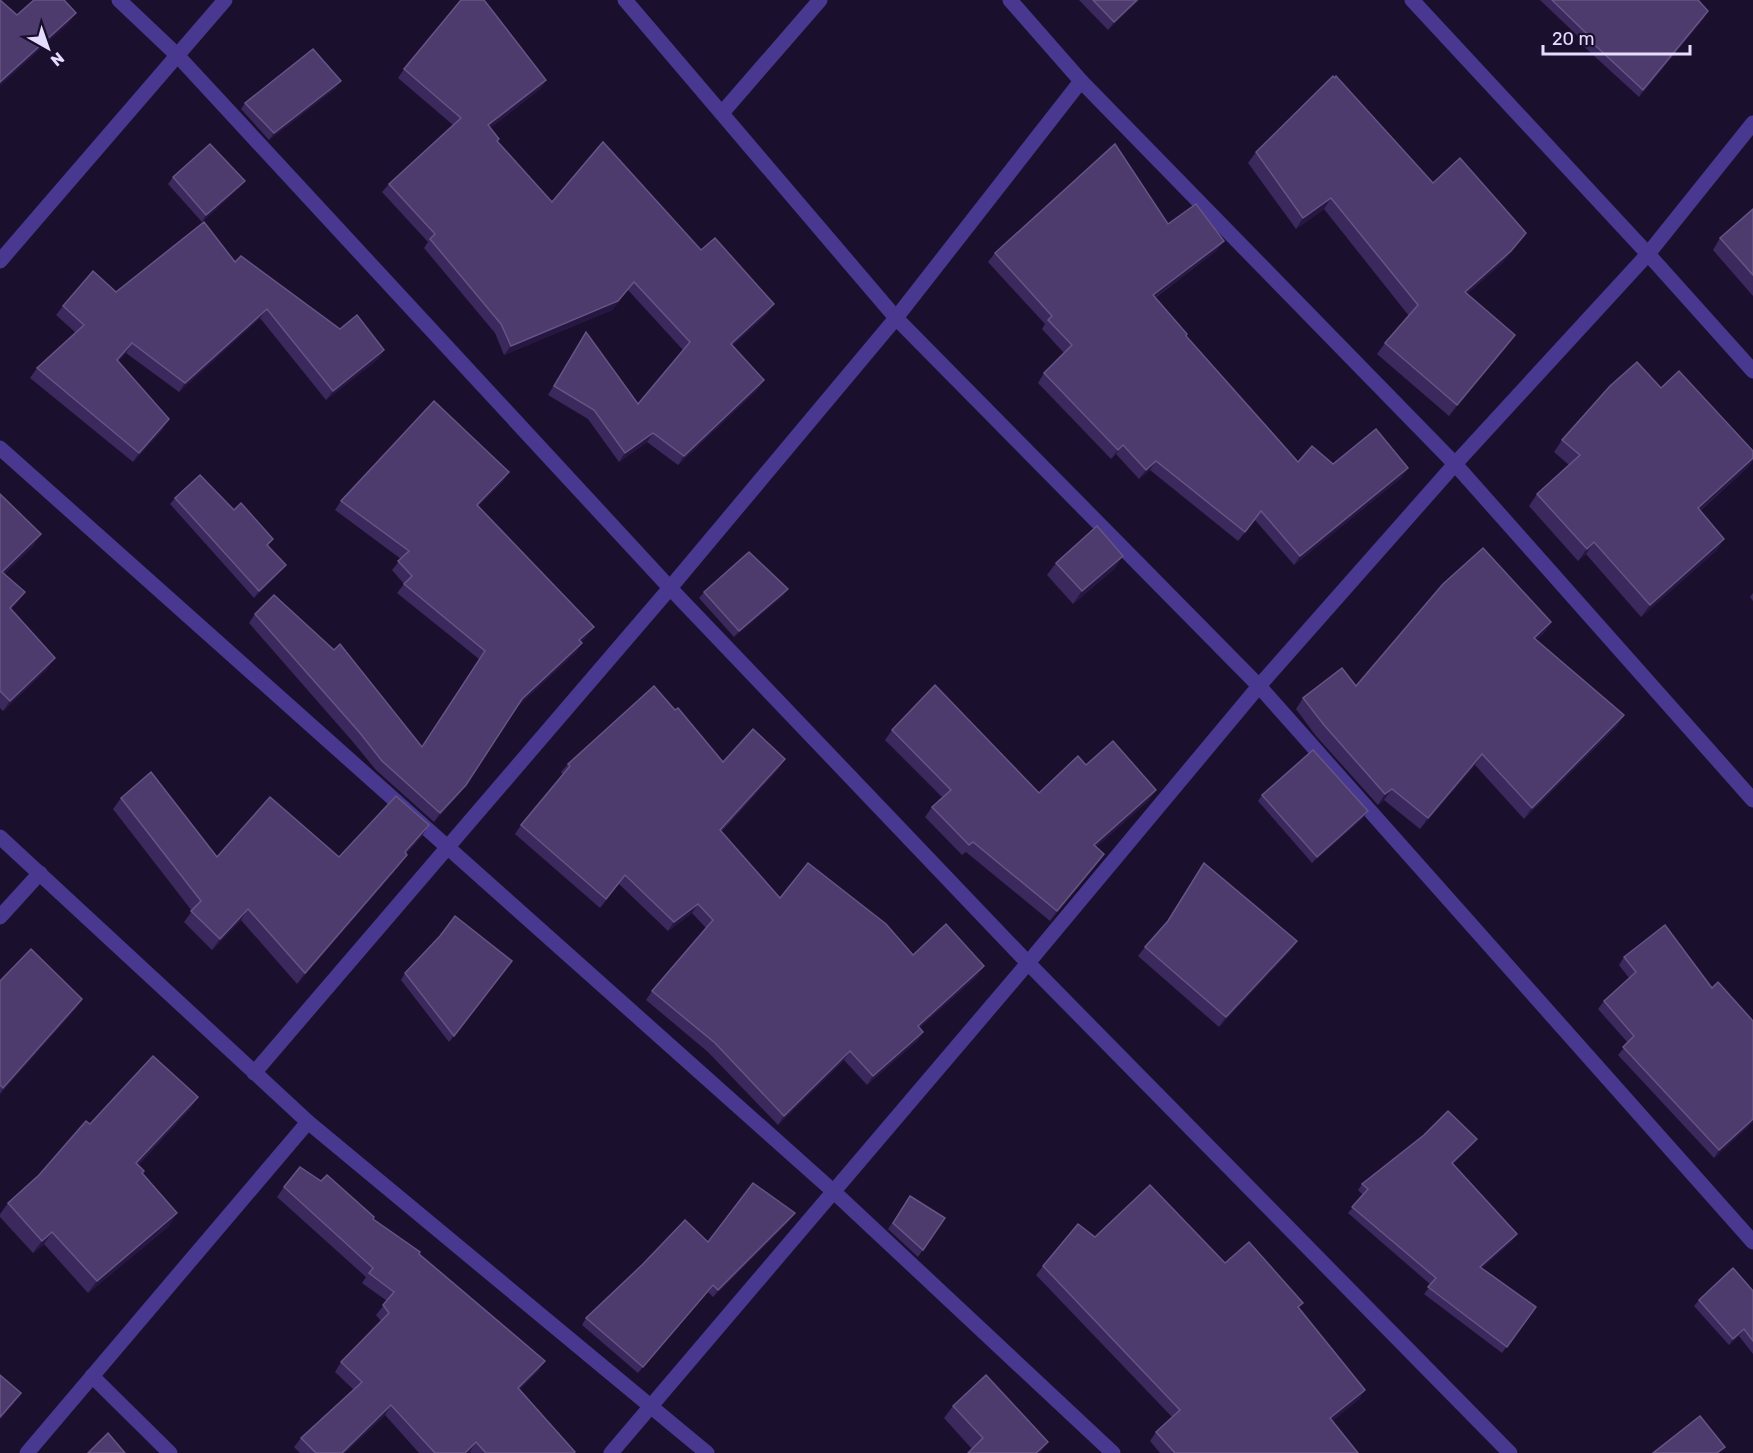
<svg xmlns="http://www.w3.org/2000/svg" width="1753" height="1453" viewBox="0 0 1753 1453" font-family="Rubik,sans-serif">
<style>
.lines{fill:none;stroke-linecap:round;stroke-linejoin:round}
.minor{stroke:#493890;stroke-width:15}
.tertiary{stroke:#493890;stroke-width:15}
.wall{fill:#3b285c}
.shaded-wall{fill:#261642}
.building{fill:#4d3b6e;stroke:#655484;stroke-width:1.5}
</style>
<rect width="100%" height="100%" fill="#1a102e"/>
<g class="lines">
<g class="minor">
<polyline points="119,0 177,55 670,588 1028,963 1510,1453"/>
<polyline points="625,0 896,318 1259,686 1753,1242"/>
<polyline points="1010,0 1081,81 1455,464 1753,800"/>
<polyline points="1412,0 1648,254 1753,371"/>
<polyline points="722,113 820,0"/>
<polyline points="0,448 833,1191 1113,1453"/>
<polyline points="0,837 308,1122 707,1453"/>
<polyline points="0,917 40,873"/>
<polyline points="254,1073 670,588 896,318 1081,81"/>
<polyline points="92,1376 170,1453"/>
<polyline points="27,1453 308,1122"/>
<polyline points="611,1453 1028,963 1259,686 1455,464 1648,254 1753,123"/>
</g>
<polyline class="tertiary" points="0,261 225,0"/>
</g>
<g class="wall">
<polygon points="1079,0 1139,0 1108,30"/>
<polygon points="1540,0 1698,0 1704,18 1639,97 1579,42 1581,39"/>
<polygon points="404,69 546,80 540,89 490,128 497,141 552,202 701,250 768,313 732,346 764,380 758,389 678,465 647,442 619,462 588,419 548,395 586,332 638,404 683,350 628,290 612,310 504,355 495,333 424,248 428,242 382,192 389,184 453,125 398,78"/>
<polygon points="336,88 269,140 241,109 245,103"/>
<polygon points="1256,152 1433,183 1526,233 1503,262 1467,294 1507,346 1449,416 1377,354 1385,343 1409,316 1324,209 1296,229 1248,163"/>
<polygon points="173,177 240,187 202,222 168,184"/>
<polygon points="1753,209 1753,296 1713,250 1720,238"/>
<polygon points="1168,224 1217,250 1155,298 1186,336 1298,462 1333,464 1402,477 1294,565 1255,520 1238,541 1150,470 1139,479 1116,454 1111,459 1038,383 1044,373 1064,353 1042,329 1045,324 988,262 995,253"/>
<polygon points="235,262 340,329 384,350 378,359 326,400 260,318 179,392 126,353 118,362 163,429 133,462 30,378 37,368 76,333 56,315 63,306"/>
<polygon points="1661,388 1753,451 1753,460 1748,467 1700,511 1724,539 1716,551 1641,617 1586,554 1578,561 1529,506 1537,494 1569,465 1554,452 1562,440"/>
<polygon points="509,472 503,481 478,506 587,636 581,642 582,643 576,652 517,707 459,794 434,822 376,770 353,742 249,623 255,614 422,747 479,659 397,593 404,584 392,570 401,559 335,510 341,501"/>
<polygon points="0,494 34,545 4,574 25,592 11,609 48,668 3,711 0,708"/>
<polygon points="175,498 286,565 281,571 254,598 170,504"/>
<polygon points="1123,556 1114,569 1073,604 1047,575 1056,563"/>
<polygon points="704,592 784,595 734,637 699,598"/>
<polygon points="1753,593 1753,601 1750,597"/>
<polygon points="1551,622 1544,633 1536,640 1624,715 1617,726 1524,819 1475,765 1420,829 1384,800 1378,805 1316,736 1296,709 1303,698 1356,686"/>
<polygon points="892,730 1039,793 1086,765 1156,790 1149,800 1096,847 1097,864 1050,921 966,852 962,855 925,817 932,807 943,798 885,740"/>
<polygon points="785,759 779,768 721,832 780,898 913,955 978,975 919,1028 923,1032 917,1041 867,1085 844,1060 778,1125 708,1052 646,1000 652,991 706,928 692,913 668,931 619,884 600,908 515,834 521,825 563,775 561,772 568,764 723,762"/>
<polygon points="1262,795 1363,818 1312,863 1258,801"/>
<polygon points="121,798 217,857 339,857 429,825 421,837 406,854 399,866 297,984 241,920 212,950 184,922 192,911 113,809"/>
<polygon points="1204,863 1297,941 1290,951 1219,1027 1138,956 1145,947 1165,924"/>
<polygon points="1624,957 1712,988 1753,1021 1753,1122 1714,1158 1618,1055 1628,1043 1598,1009 1604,1001 1629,978 1619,965"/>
<polygon points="507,967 449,1042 401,980 405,973"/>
<polygon points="0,981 82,999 76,1008 0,1094"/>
<polygon points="198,1097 189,1110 138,1165 169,1226 88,1293 44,1244 33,1253 0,1217 0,1214 8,1203 39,1175 90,1124"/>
<polygon points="1477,1139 1472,1145 1453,1164 1517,1234 1512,1241 1482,1268 1536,1307 1502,1353 1424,1294 1431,1285 1348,1213 1363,1195 1358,1190 1362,1184"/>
<polygon points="284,1187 373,1219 419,1254 539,1370 520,1389 575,1453 471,1453 470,1452 469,1453 419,1453 385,1415 345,1453 300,1453 294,1447 301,1438 354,1390 335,1372 341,1362 381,1321 376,1315 387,1301 362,1283 366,1277 277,1197"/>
<polygon points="910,1196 945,1218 918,1257 888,1229"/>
<polygon points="790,1220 713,1297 708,1292 638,1373 582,1325 586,1318 708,1242"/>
<polygon points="1095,1237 1225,1263 1299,1308 1365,1390 1359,1399 1332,1421 1358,1453 1160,1453 1150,1441 1156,1432 1172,1417 1036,1275 1043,1266"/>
<polygon points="1753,1291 1753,1354 1739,1336 1729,1345 1694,1306 1699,1300"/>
<polygon points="953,1406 1048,1442 1040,1453 968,1453 972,1449 944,1418"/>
</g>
<g class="shaded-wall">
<polygon points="1137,0 1139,0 1108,30 1114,22"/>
<polygon points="1708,11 1704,18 1639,97 1643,90"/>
<polygon points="76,13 69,23 0,86 0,82"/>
<polygon points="546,80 540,89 482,134 488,125"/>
<polygon points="341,81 336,88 269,140 274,133"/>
<polygon points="245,181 240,187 202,222 206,215"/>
<polygon points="1331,198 1324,209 1296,229 1303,218"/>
<polygon points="1526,233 1503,262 1457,303 1465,292"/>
<polygon points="1224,241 1217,250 1146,304 1153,295"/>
<polygon points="634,282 612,310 504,355 511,346"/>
<polygon points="774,304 768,313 725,353 731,344"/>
<polygon points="267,309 260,318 179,392 185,383"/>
<polygon points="1515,335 1507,346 1449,416 1457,405"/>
<polygon points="132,343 126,353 110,370 117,360"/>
<polygon points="384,350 378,359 326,400 333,391"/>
<polygon points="764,380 758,389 678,465 684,456"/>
<polygon points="169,419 163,429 133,462 139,453"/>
<polygon points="653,433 647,442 619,462 625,453"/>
<polygon points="1123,445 1116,454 1111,459 1118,450"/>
<polygon points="1753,458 1753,460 1748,467 1689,520 1698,508"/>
<polygon points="1156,461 1150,470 1139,479 1146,470"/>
<polygon points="1408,468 1402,477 1294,565 1300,556"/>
<polygon points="509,472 503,481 471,513 477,505"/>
<polygon points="41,534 34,545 0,578 2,572"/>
<polygon points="1724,539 1716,551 1641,617 1650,605"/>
<polygon points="1594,542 1586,554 1578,561 1587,549"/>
<polygon points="1123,556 1114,569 1073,604 1082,591"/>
<polygon points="286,565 281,571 254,598 259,591"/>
<polygon points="788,589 784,595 734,637 739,631"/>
<polygon points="25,592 18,602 3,618 10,608"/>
<polygon points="1551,622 1544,633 1527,649 1534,638"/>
<polygon points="594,627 587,636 573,649 579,640"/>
<polygon points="582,643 576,652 516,708 522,699"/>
<polygon points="55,658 48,668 3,711 10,701"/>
<polygon points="1624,715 1617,726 1524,819 1532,808"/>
<polygon points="1482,754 1475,765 1420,829 1428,818"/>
<polygon points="785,759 779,768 713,839 720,830"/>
<polygon points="466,785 459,794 434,822 440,813"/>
<polygon points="1392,789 1384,800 1378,805 1385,794"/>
<polygon points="1156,790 1149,800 1087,855 1094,845"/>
<polygon points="1368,811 1363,818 1312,863 1317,857"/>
<polygon points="429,825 421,837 397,864 405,852"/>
<polygon points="1104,854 1097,864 1050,921 1057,911"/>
<polygon points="407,855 399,866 297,984 305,973"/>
<polygon points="698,904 692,913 668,931 674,922"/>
<polygon points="248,909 241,920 212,950 220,939"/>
<polygon points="1297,941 1290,951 1219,1027 1226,1017"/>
<polygon points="984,966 978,975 911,1035 918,1026"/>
<polygon points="82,999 76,1008 0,1094 3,1088"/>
<polygon points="923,1032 917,1041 867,1085 873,1076"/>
<polygon points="850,1051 844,1060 778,1125 784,1116"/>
<polygon points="198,1097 189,1110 127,1176 136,1163"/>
<polygon points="1753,1119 1753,1122 1714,1158 1719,1150"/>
<polygon points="1477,1139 1472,1145 1448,1170 1452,1163"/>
<polygon points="177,1213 169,1226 88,1293 97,1281"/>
<polygon points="795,1213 790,1220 713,1297 718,1290"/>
<polygon points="52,1232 44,1244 33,1253 42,1241"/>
<polygon points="1517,1234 1512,1241 1476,1274 1480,1267"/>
<polygon points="713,1285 708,1292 638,1373 643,1367"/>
<polygon points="1744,1329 1739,1336 1729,1345 1733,1339"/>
<polygon points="545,1361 539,1370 512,1397 518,1388"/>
<polygon points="1365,1390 1359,1399 1324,1428 1330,1418"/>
<polygon points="21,1393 12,1406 0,1420 0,1417"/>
<polygon points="391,1405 385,1415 345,1453 342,1453"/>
<polygon points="476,1442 469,1453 465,1453"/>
<polygon points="1048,1442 1040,1453 1036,1453"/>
</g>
<g class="building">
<polygon points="0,0 17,15 34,0 64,0 76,13 0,82"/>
<polygon points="461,0 484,0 546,80 488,125 499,139 497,141 552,202 603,142 701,250 715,238 774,304 731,344 764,380 684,456 653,433 625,453 594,410 554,386 586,332 638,404 690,342 634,282 618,301 511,346 501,324 430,239 435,234 389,184 461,118 404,69"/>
<polygon points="1093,0 1137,0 1114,22"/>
<polygon points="1552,0 1698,0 1708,11 1643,90 1584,35 1586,33"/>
<polygon points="313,49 341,81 274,133 245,103"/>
<polygon points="1333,76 1335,78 1336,76 1433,183 1460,158 1526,233 1511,251 1465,292 1515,335 1457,405 1385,343 1418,305 1331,198 1303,218 1256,152"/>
<polygon points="210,144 245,181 206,215 173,177"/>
<polygon points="1115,144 1168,224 1196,204 1224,241 1153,295 1187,334 1186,336 1298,462 1312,446 1333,464 1376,429 1408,468 1300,556 1261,511 1245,532 1156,461 1146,470 1123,445 1118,450 1044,373 1072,345 1048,320 1052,316 995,253"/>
<polygon points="1753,209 1753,275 1720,238"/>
<polygon points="204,222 235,262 241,256 340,329 357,315 384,350 333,391 267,309 185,383 132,343 117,360 169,419 139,453 37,368 84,325 63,306 93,271 116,292"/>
<polygon points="1637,362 1661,388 1679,371 1753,451 1753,458 1698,508 1724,539 1650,605 1594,542 1587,549 1537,494 1580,455 1562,440 1610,386"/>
<polygon points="434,401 509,472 477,505 594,627 579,640 582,643 522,699 466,785 440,813 382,761 360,733 255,614 274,595 334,650 340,644 422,747 485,651 404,584 412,576 398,561 409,551 341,501"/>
<polygon points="200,475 234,510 241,503 273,539 267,545 286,565 259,591 175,498"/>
<polygon points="0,494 41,534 2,572 25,592 10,608 55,658 10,701 0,691"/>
<polygon points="1097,526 1123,556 1082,591 1056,563"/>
<polygon points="1483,548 1551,622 1534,638 1624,715 1532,808 1482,754 1428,818 1392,789 1385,794 1324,725 1303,698 1342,668 1356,686 1443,584"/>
<polygon points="749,552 788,589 739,631 704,592"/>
<polygon points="935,685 1039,793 1078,756 1086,765 1113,741 1156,790 1094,845 1104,854 1057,911 973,842 969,845 932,807 951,790 892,730"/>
<polygon points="654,686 675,710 678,708 723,762 753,729 785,759 720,830 780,898 808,863 886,924 913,955 946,924 984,966 918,1026 923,1032 873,1076 850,1051 784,1116 715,1043 652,991 713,920 698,904 674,922 625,875 606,899 521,825 570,766 568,764"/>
<polygon points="1313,750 1368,811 1317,857 1262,795"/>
<polygon points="151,772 217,857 270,797 339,857 396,796 429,825 405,852 407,855 305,973 248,909 220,939 191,911 201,901 121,798"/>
<polygon points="1204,863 1297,941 1226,1017 1145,947 1168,921"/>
<polygon points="455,916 512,961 454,1036 405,973 440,936"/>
<polygon points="1665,925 1712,988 1718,982 1753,1021 1753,1119 1719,1150 1623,1047 1634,1036 1604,1001 1636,972 1624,957"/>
<polygon points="31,949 82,999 3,1088 0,1085 0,981"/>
<polygon points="153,1056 198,1097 136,1163 144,1171 142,1173 177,1213 97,1281 52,1232 42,1241 8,1203 39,1175 86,1121 90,1124"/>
<polygon points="1448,1111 1477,1139 1452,1163 1517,1234 1480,1267 1536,1307 1507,1347 1428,1287 1436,1278 1352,1207 1368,1189 1362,1184 1424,1135"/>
<polygon points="300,1167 321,1181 327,1175 374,1217 373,1219 420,1252 419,1254 545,1361 518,1388 575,1452 574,1453 486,1453 476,1442 465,1453 435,1453 391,1405 342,1453 316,1453 301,1438 362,1382 341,1362 389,1313 383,1305 394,1292 369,1273 373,1268 284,1187"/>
<polygon points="753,1183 795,1213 718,1290 713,1285 643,1367 586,1318 642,1265 685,1220 708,1242"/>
<polygon points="1150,1185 1225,1263 1249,1242 1303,1303 1298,1307 1365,1390 1330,1418 1358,1453 1175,1453 1156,1432 1180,1410 1043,1266 1078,1224 1095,1237"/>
<polygon points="910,1196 945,1218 923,1250 893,1223"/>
<polygon points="1733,1268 1753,1291 1753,1341 1744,1329 1733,1339 1699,1300"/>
<polygon points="0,1375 21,1393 0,1417"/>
<polygon points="986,1375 1048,1442 1036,1453 968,1453 983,1438 953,1406"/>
<polygon points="1700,1416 1725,1447 1717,1453 1653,1453"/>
<polygon points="108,1433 125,1453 88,1453"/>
</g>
<g transform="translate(48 48) rotate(140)" stroke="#1a102e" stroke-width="4.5" paint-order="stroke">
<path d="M0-4.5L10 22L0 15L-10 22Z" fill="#e6dcff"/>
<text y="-9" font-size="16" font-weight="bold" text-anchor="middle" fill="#e6dcff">N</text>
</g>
<path d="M1543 45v9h147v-9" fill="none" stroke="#e6dcff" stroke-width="3"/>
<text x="1552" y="45" font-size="18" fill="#e6dcff" stroke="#1a102e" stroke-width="4.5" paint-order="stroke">20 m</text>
</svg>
